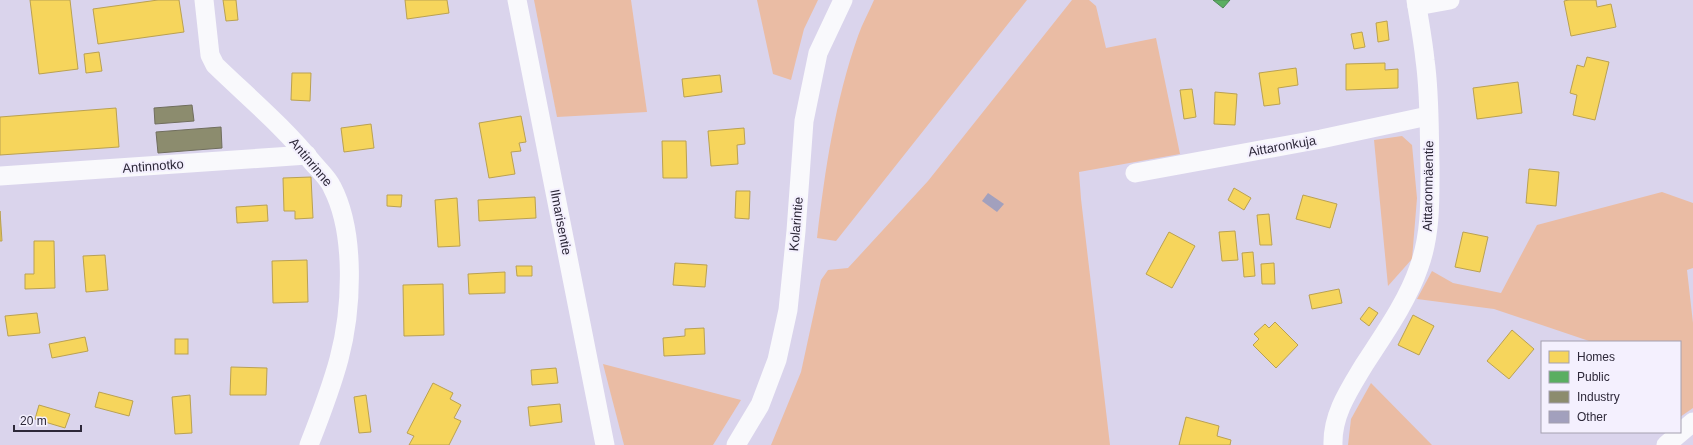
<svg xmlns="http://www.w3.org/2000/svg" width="1693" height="445" viewBox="0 0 1693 445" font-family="Helvetica,sans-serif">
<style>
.green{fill:#eabca4}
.homes{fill:#f6d55c;stroke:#baa152}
.public{fill:#5aae61;stroke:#4c8655}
.industry{fill:#8c8c6e;stroke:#706e5e}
.building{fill:#a2a0bd}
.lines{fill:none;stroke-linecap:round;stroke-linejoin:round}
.street{stroke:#f9f9fc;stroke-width:19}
.labels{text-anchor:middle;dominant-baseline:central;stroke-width:4;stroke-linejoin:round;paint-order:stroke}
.street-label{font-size:13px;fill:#2d2839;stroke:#f4f0fe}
</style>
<rect width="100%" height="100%" fill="#dad4ec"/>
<g class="green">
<polygon points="534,0 631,0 647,112 557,117"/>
<polygon points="757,0 818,0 804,29 791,80 773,74"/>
<path d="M874,0H1027L836,241L817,238C825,170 835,101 858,36C862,24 869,12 874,0Z"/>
<polygon points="1072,0 1089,0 1096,6 1106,48 1156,38 1180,154 1079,172 1081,199 1110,445 771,445 801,372 821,280 828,270 848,268 928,181"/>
<polygon points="1402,136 1412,145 1417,198 1412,259 1388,286 1374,140"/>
<polygon points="1662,192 1693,203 1693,268 1687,270 1693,323 1693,408 1680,417 1680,342 1592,342 1494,309 1417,299 1432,271 1453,283 1501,293 1537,225"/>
<polygon points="603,364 741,400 713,445 624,445"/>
<polygon points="1371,383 1432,445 1348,445 1351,419"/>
</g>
<g class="homes">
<polygon points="30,0 70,0 78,69 39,74"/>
<polygon points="158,0 179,0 184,32 98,44 93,9"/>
<polygon points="223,0 236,0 238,20 226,21"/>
<polygon points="405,0 447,0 449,13 407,19"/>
<polygon points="1569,0 1596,0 1597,7 1611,4 1616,27 1571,36 1564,1"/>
<polygon points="1387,21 1389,40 1378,42 1376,23"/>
<polygon points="1362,32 1365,47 1354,49 1351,34"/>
<polygon points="99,52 102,71 86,73 84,54"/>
<polygon points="1587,57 1609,62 1595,120 1573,115 1577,95 1570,93 1577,65 1584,67"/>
<polygon points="1385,63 1385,70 1398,69 1398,88 1346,90 1346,64"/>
<polygon points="1296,68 1298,85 1278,88 1280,104 1264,106 1259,73"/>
<polygon points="292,73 311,73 310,101 291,100"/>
<polygon points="720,75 722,92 684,97 682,79"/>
<polygon points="1518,82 1522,113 1477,119 1473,88"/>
<polygon points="1192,89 1196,117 1184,119 1180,90"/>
<polygon points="1215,92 1237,94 1235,125 1214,124"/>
<polygon points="116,108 119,147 0,155 0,117"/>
<polygon points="521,116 526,142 519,143 521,151 511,152 515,174 489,178 479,123"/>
<polygon points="371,124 374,148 344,152 341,128"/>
<polygon points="744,128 745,144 737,145 738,164 711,166 708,131"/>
<polygon points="662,141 686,141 687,178 663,178"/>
<polygon points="1529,169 1559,172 1556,206 1526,203"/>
<polygon points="311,177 313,218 295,219 295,211 284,211 283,178"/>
<polygon points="1234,188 1251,198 1244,210 1228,200"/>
<polygon points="736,191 750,191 749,219 735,218"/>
<polygon points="387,195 402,195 401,207 387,206"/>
<polygon points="1303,195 1337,204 1330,228 1296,219"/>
<polygon points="535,197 536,218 479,221 478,200"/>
<polygon points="457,198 460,246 438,247 435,200"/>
<polygon points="267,205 268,221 237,223 236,207"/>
<polygon points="0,211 2,241 0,241"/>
<polygon points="1269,214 1272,245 1260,245 1257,215"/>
<polygon points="1235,231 1238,260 1222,261 1219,232"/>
<polygon points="1169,232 1195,246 1172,288 1146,274"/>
<polygon points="1463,232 1488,237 1480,272 1455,267"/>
<polygon points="34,241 54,241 55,288 25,289 25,274 34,274"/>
<polygon points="1253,252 1255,276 1244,277 1242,253"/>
<polygon points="105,255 108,290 86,292 83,256"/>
<polygon points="307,260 308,302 273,303 272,261"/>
<polygon points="675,263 707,265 705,287 673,285"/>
<polygon points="1274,263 1275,284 1262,284 1261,264"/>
<polygon points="516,266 532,266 532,276 517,276"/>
<polygon points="505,272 505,293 469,294 468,274"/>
<polygon points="443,284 444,335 404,336 403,285"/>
<polygon points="1339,289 1342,303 1312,309 1309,295"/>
<polygon points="1369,307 1378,313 1369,326 1360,319"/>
<polygon points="37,313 40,333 8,336 5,316"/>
<polygon points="1413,315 1434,326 1419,355 1398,345"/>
<polygon points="1275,322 1298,345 1276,368 1253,345 1259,339 1254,334 1265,324 1269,328"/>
<polygon points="704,328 705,354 664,356 663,338 685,336 685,329"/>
<polygon points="1512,330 1534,349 1509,379 1487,361"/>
<polygon points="85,337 88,351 52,358 49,344"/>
<rect x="175" y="339" width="13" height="15"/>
<polygon points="231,367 267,368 266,395 230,395"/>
<polygon points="556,368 558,383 532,385 531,370"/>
<polygon points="433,383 453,393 450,399 461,405 454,418 461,421 449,445 409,445 414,436 407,433"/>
<polygon points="99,392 133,401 129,416 95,407"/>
<polygon points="190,395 192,433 175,434 172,397"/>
<polygon points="366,395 371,432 359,433 354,397"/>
<polygon points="560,404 562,422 530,426 528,407"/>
<polygon points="39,405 70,414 65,428 35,419"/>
<polygon points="1186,417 1219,426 1217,436 1231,440 1230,445 1179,445"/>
</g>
<polygon class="public" points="1213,0 1230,0 1223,8"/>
<g class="industry">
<polygon points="192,105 194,121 155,124 154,108"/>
<polygon points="221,127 222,148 158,153 156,132"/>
</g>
<polygon class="building" points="988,193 1004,204 997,212 982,201"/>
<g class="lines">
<g class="street">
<path d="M204,0L210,55L215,65C248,97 284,127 313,163C319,170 328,178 332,187C356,233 352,310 339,359C331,389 320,417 309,445"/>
<polyline points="517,0 605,445"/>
<polyline points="1417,6 1450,0"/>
<polyline points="1135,173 1321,139 1428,116"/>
<polyline points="0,176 307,155"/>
<polyline points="736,445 760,405 777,360 788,310 796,231 804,121 818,53 843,0"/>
<path d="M1333,445C1332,415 1349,390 1364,365C1384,334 1407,302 1419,267C1431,234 1430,200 1430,166C1429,131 1430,95 1425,60C1423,40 1419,20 1416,0"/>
<polyline points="1666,445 1693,422"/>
</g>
</g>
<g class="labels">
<g class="street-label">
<text transform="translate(1282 146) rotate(-10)">Aittaronkuja</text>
<text transform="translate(311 162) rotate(50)">Antinrinne</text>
<text transform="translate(153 166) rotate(-4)">Antinnotko</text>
<text transform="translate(1428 186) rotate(-89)">Aittaronmäentie</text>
<text transform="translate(561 222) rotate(79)">Ilmarisentie</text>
<text transform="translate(796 224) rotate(-85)">Kolarintie</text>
</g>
</g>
<rect x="1541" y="341" width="140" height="92" fill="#f4f0fe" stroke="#a4a0af"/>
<rect x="1549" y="351" width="20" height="12" fill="#f6d55c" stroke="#a4a0af"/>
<text x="1577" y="361" font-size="12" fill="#2d2839">Homes</text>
<rect x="1549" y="371" width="20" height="12" fill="#5aae61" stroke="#a4a0af"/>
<text x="1577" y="381" font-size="12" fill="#2d2839">Public</text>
<rect x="1549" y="391" width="20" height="12" fill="#8c8c6e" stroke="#a4a0af"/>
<text x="1577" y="401" font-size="12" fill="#2d2839">Industry</text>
<rect x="1549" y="411" width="20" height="12" fill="#a2a0bd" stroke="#a4a0af"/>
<text x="1577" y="421" font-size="12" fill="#2d2839">Other</text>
<path d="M14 425v6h67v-6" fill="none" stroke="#2d2839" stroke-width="2"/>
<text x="20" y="425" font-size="12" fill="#2d2839" stroke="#f4f0fe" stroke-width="3" paint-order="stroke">20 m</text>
</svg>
